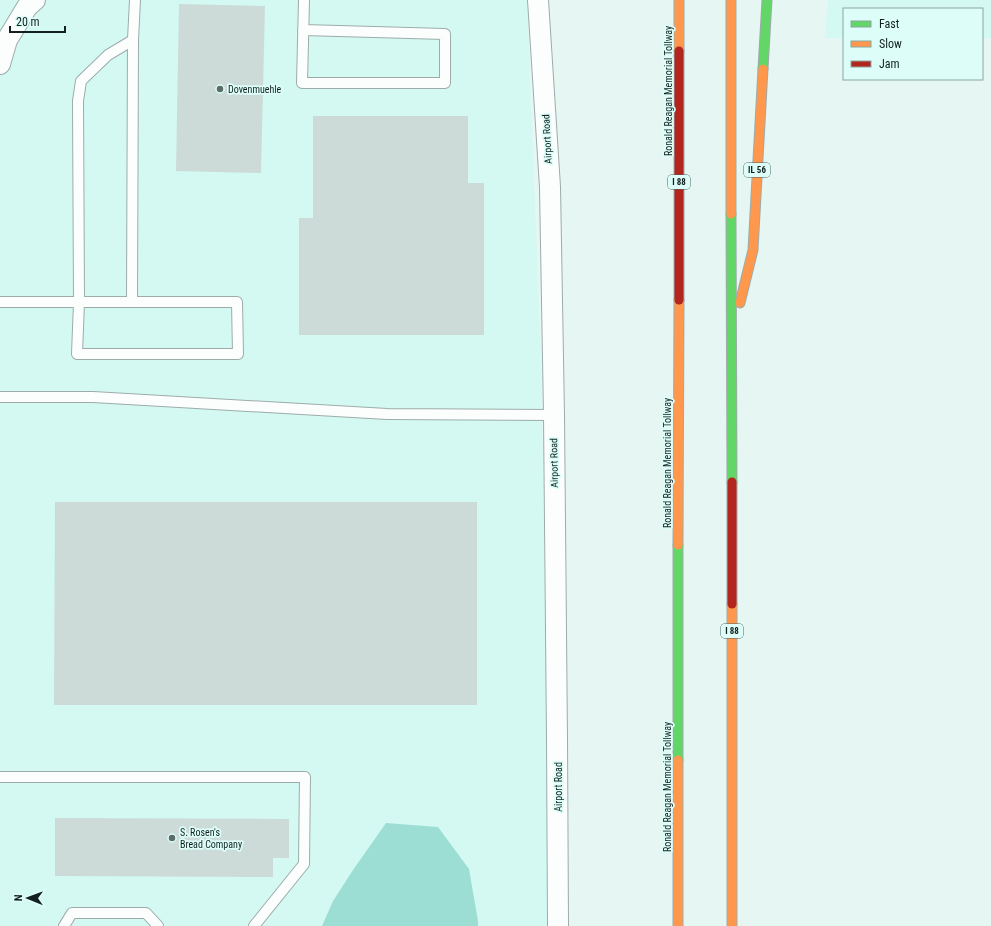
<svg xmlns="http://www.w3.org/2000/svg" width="991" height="926" viewBox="0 0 991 926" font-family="'Roboto Condensed',sans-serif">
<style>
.built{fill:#d4f9f3}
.water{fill:#9dded4}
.building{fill:#ccdbd8}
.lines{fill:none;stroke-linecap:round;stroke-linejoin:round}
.lane-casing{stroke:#9dacaa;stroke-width:12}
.street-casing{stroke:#9dacaa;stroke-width:22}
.fast-casing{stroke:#9dacaa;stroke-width:11}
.slow-casing{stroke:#9dacaa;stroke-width:11}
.jam-casing{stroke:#9dacaa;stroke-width:11}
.lane{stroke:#fbfefd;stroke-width:10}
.street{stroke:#fbfefd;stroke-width:20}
.fast{stroke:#63d668;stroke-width:9}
.slow{stroke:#ff974d;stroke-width:9}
.jam{stroke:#b3261e;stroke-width:9}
.poi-dot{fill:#5c6c69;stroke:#ddfef8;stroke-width:1.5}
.labels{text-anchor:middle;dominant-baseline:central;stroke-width:3.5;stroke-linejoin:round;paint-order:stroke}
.shield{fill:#ddfef8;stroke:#4f6360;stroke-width:1}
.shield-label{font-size:9px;font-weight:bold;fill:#12211f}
.poi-label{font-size:10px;fill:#12211f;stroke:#ddfef8;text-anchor:start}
.street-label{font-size:10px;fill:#12211f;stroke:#ddfef8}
</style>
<rect width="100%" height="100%" fill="#e5f6f3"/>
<g class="built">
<polygon points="0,0 527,0 541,361 549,821 549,926 0,926"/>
<polygon points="828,0 991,0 991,38 982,38 982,9 844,9 844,38 825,38"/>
</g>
<polygon class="water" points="386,823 438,827 469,869 478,921 478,926 322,926 333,901 353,870"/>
<g class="building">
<polygon points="179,4 265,6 261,173 176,171"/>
<polygon points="313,116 468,116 468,183 484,183 484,335 299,335 299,218 313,218"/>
<polygon points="55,502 477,502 477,705 54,705"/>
<polygon points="55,818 289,819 289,858 273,858 273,877 55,876"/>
</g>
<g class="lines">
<defs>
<g id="lane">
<polyline points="303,30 445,34 445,83 302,83 304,0"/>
<path d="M0,302C79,302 158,302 237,302L238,354H77L79,302L78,101L81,81L108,55L133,40"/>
<polyline points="132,302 133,40 135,0"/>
<polyline points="0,397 93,397 387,414 554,415"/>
<polyline points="0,777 305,777 304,864 254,926"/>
<polyline points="64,926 72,913 146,913 158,926"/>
</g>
<g id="street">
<polyline points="538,0 550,187 554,415 557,739 558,926"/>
<polyline points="0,64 7,40 27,7 35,0"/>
</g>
<g id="fast">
<polyline points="763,69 767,0"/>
<polyline points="731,214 732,482"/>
<polyline points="678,760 678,545"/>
</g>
<g id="slow">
<polyline points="731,0 731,214"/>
<polyline points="679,51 679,0"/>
<polyline points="740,303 753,250 763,69"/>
<polyline points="678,545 679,300"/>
<polyline points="732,604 732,926"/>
<polyline points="678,926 678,760"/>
</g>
<g id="jam">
<polyline points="679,300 679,51"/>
<polyline points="732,482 732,604"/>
</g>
</defs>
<use href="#lane" class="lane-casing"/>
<use href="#street" class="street-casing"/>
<use href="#fast" class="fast-casing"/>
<use href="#slow" class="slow-casing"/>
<use href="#jam" class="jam-casing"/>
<use href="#lane" class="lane"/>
<use href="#street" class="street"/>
<use href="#fast" class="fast"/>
<use href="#slow" class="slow"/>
<use href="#jam" class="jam"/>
</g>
<g class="poi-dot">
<circle cx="220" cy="89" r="4"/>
<circle cx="172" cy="838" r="4"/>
</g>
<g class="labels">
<g class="shield">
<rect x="744" y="163" width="26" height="14" rx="3"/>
<rect x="668" y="175" width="22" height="14" rx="3"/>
<rect x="721" y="624" width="22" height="14" rx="3"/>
</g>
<g class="shield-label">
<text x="757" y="170">IL 56</text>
<text x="679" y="182">I 88</text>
<text x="732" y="631">I 88</text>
</g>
<g class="poi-label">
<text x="228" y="89">Dovenmuehle</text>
<text x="180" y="832">S. Rosen's<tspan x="180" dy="12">Bread Company</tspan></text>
</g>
<g class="street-label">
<text transform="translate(668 91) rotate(-90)">Ronald Reagan Memorial Tollway</text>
<text transform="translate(547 139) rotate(-93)">Airport Road</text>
<text transform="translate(554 463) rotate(-91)">Airport Road</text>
<text transform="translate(667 463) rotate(-90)">Ronald Reagan Memorial Tollway</text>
<text transform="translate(558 787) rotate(-90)">Airport Road</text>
<text transform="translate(667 787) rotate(-90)">Ronald Reagan Memorial Tollway</text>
</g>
</g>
<rect x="843" y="8" width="140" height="72" fill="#ddfef8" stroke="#8ca6a1"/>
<rect x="851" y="21" width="20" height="6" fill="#63d668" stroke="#8ca6a1"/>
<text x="879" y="28" font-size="12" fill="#12211f">Fast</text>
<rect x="851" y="41" width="20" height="6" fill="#ff974d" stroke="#8ca6a1"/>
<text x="879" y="48" font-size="12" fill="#12211f">Slow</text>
<rect x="851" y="61" width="20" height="6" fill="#b3261e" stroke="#8ca6a1"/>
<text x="879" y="68" font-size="12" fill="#12211f">Jam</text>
<g transform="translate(28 898) rotate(271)" stroke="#ddfef8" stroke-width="3" paint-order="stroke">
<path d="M0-3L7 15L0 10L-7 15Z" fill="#12211f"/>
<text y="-6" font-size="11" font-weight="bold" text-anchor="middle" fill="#12211f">N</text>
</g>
<path d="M10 26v6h55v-6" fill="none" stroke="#12211f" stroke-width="2"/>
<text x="16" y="26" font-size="12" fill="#12211f" stroke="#ddfef8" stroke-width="3" paint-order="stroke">20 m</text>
</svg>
